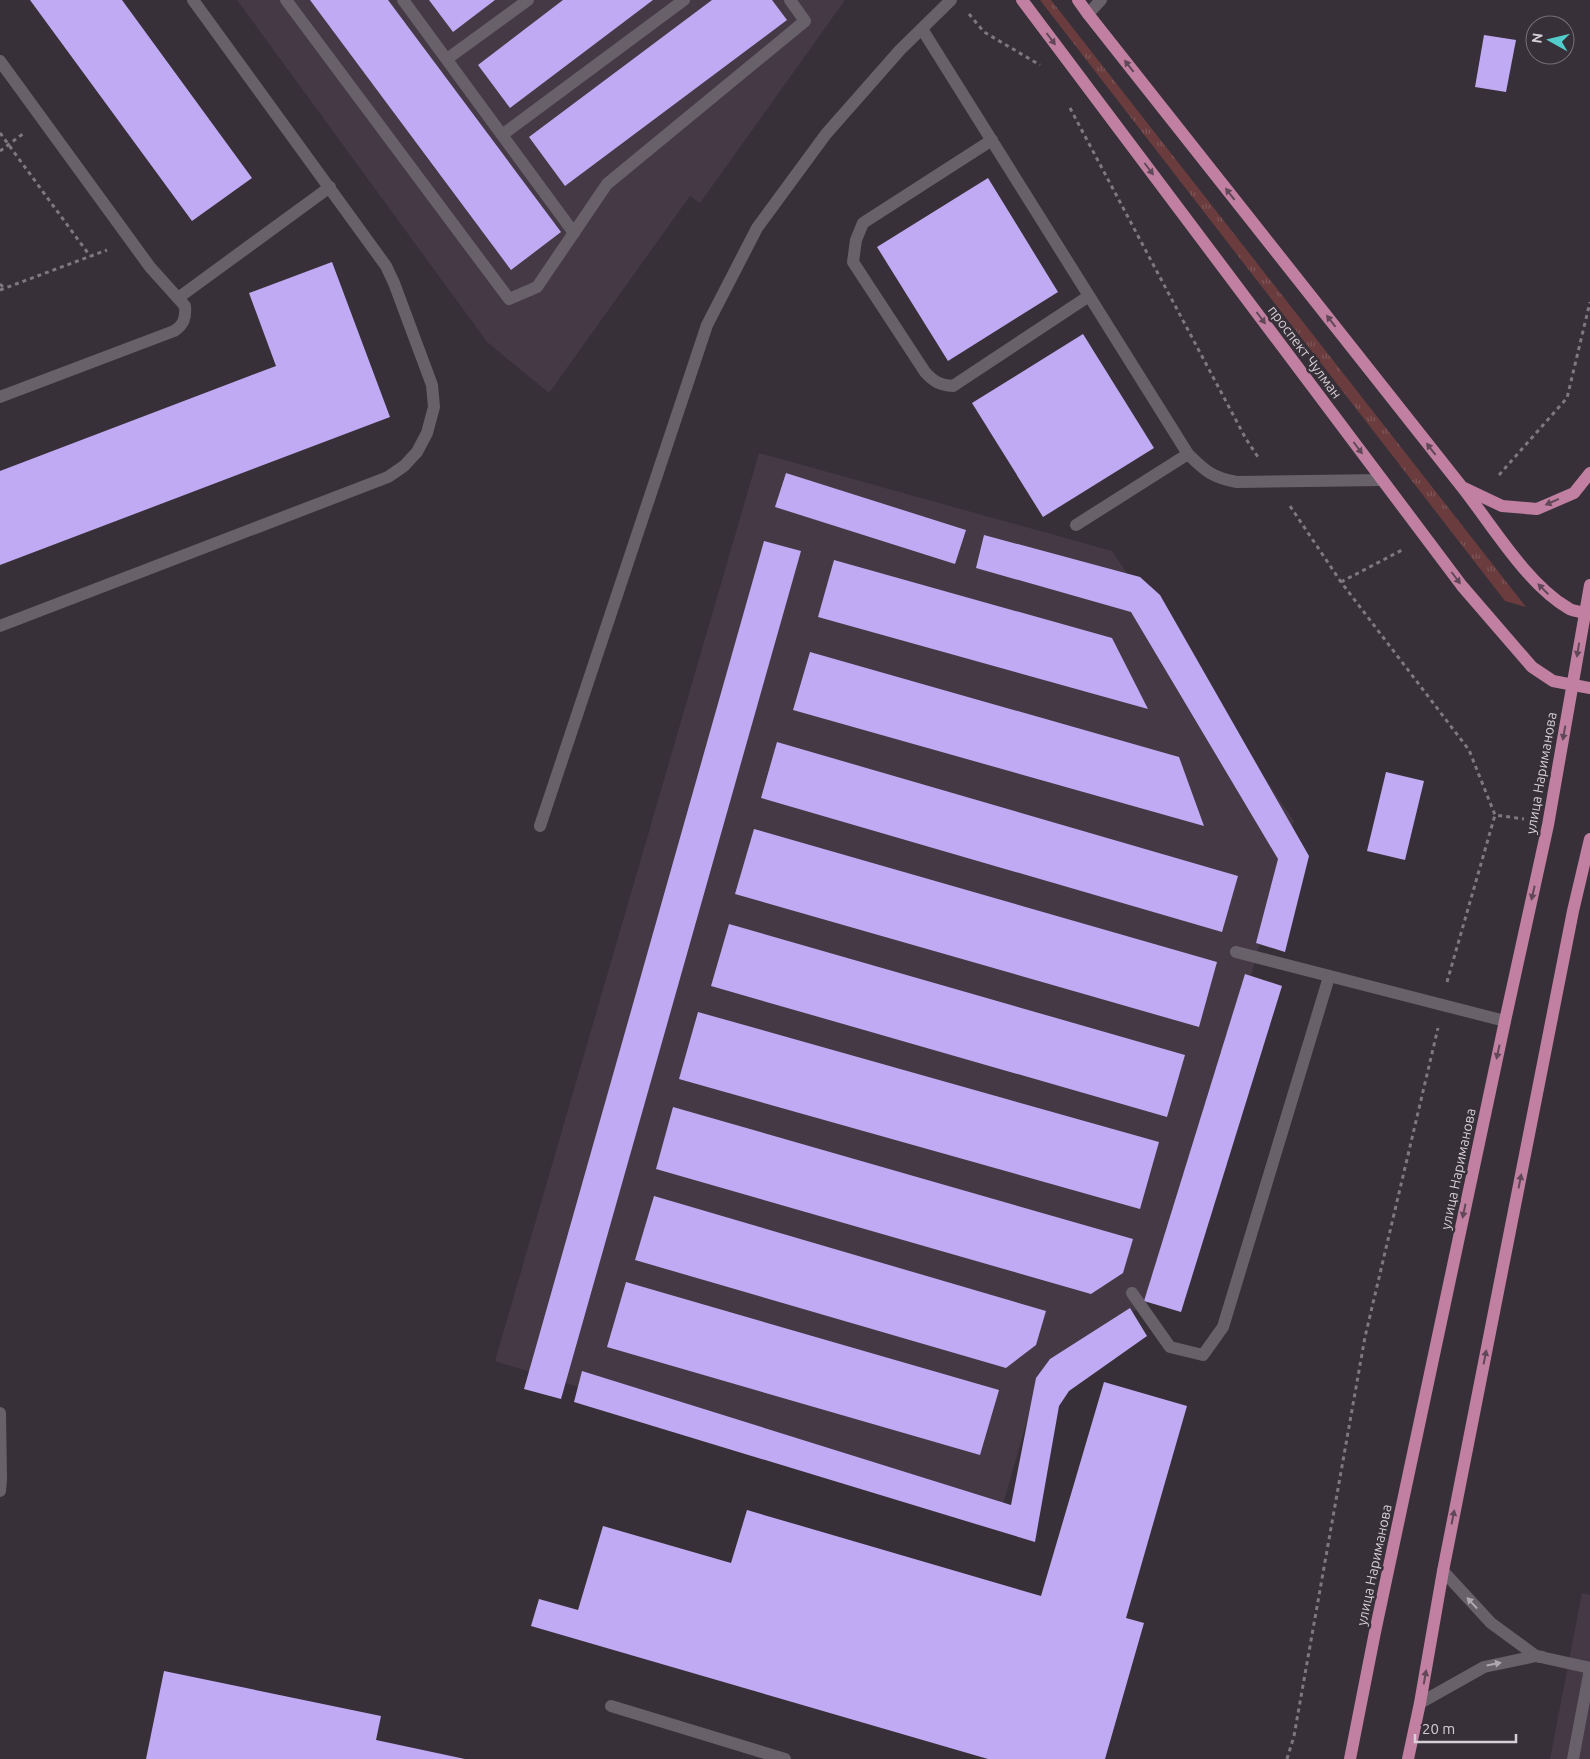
<svg xmlns="http://www.w3.org/2000/svg" width="1590" height="1759" viewBox="0 0 1590 1759" font-family="Ubuntu,sans-serif">
<style>
.built{fill:#443945}
.grass{fill:url(#grass-tufts)}
.building{fill:#c0aaf3}
.lines{fill:none;stroke-linecap:round;stroke-linejoin:round}
.path{stroke:#7e787f;stroke-width:3;stroke-dasharray:4 4;stroke-linecap:butt}
.minor{stroke:#686169;stroke-width:12}
.major{stroke:#c180a1;stroke-width:12}
.oneway{fill:#604858}
.oneway2{fill:#afa9af}
.labels{text-anchor:middle;dominant-baseline:central;stroke-width:5;stroke-linejoin:round;paint-order:stroke}
.street-label{font-size:14px;fill:#d5d0d5;stroke:#373038}
</style>
<defs>
<pattern id="grass-tufts" width="24" height="20" patternUnits="userSpaceOnUse" patternTransform="scale(1.25)"><rect width="24" height="20" fill="#6a3c3e"/><path d="M3 7l-1-3M5 7V3M7 7l1-3M15 17l-1-3M17 17v-4M19 17l1-3" fill="none" stroke="#7e5759"/></pattern>
</defs>
<rect width="100%" height="100%" fill="#373038"/>
<g class="built">
<polygon points="237,0 845,0 700,203 690,196 549,393 487,342"/>
<polygon points="759,453 1112,551 1294,821 1163,1293 1042,1369 999,1518 495,1361"/>
<polygon points="1582,1593 1590,1595 1590,1759 1550,1759"/>
</g>
<polygon class="grass" points="1040,0 1051,0 1526,607 1505,601"/>
<g class="building">
<polygon points="30,0 122,0 252,178 192,221"/>
<polygon points="310,0 388,0 561,232 511,270"/>
<polygon points="429,0 495,0 453,32"/>
<polygon points="563,0 653,0 510,108 478,65"/>
<polygon points="712,0 772,0 787,20 565,186 529,137"/>
<polygon points="1484,35 1516,40 1506,92 1475,87"/>
<polygon points="988,178 1058,292 948,361 877,247"/>
<polygon points="332,262 390,417 0,565 0,471 276,366 249,293"/>
<polygon points="1083,334 1154,448 1043,517 972,403"/>
<polygon points="786,473 966,530 955,564 775,507"/>
<polygon points="984,535 1140,577 1160,595 1309,856 1285,952 1256,943 1278,859 1131,612 976,568"/>
<polygon points="764,541 801,551 561,1399 524,1389"/>
<polygon points="834,560 1112,638 1148,709 818,617"/>
<polygon points="810,652 1179,757 1204,826 793,710"/>
<polygon points="777,742 1238,876 1222,932 761,798"/>
<polygon points="1386,772 1424,781 1405,860 1367,851"/>
<polygon points="754,829 1217,962 1199,1027 735,894"/>
<polygon points="729,924 1185,1055 1167,1117 711,986"/>
<polygon points="1245,974 1282,986 1181,1312 1144,1301"/>
<polygon points="698,1012 1159,1142 1140,1209 679,1079"/>
<polygon points="673,1107 1133,1239 1123,1273 1091,1294 656,1169"/>
<polygon points="654,1196 1046,1311 1036,1345 1006,1368 635,1260"/>
<polygon points="626,1282 999,1390 980,1455 607,1347"/>
<polygon points="1130,1308 1147,1336 1069,1391 1059,1406 1035,1542 574,1402 582,1371 1011,1505 1036,1378 1050,1359"/>
<polygon points="1104,1382 1187,1406 1126,1618 1144,1623 1105,1759 988,1759 531,1626 539,1599 578,1610 603,1526 731,1563 747,1510 1041,1596"/>
<polygon points="164,1671 381,1716 376,1740 465,1759 146,1759"/>
</g>
<g class="lines">
<g class="path">
<polyline points="969,14 984,32 1040,65"/>
<polyline points="1070,108 1246,439 1258,457"/>
<polyline points="0,133 90,256"/>
<polyline points="0,151 24,133"/>
<polyline points="0,284 4,288"/>
<polyline points="0,290 107,250"/>
<polyline points="1499,475 1567,398 1590,302"/>
<polyline points="1290,506 1341,582 1469,750 1495,815 1524,819"/>
<polyline points="1341,582 1404,549"/>
<polyline points="1447,982 1495,815"/>
<polyline points="1287,1759 1294,1736 1365,1337 1438,1028"/>
</g>
<g class="minor">
<polyline points="286,0 509,299 537,287 607,184 805,21 790,0"/>
<polyline points="403,0 574,233"/>
<polyline points="1088,14 1101,0"/>
<path d="M922,29L1188,454C1205,471 1213,478 1237,482L1382,480"/>
<polyline points="447,59 528,0"/>
<path d="M0,61L150,267L185,306C186,317 184,325 174,331L0,397"/>
<polyline points="502,135 684,0"/>
<path d="M992,140L863,223L856,240L853,262L925,372C934,382 940,385 953,386L1089,296"/>
<polyline points="178,298 330,187"/>
<polyline points="1076,525 1188,454"/>
<polyline points="0,626 388,477 404,466 417,452 427,433 434,407 432,385 394,283 386,266 193,0"/>
<polyline points="540,826 707,325 757,228 826,134 900,50 951,0"/>
<polyline points="1236,952 1505,1021"/>
<polyline points="1132,1293 1170,1347 1203,1355 1223,1327 1329,977"/>
<polyline points="0,1413 1,1479 0,1491"/>
<polyline points="1443,1571 1491,1623 1536,1656 1590,1668"/>
<polyline points="1420,1703 1484,1667 1536,1656 1542,1657"/>
<polyline points="611,1706 785,1759"/>
<polyline points="1573,1759 1590,1669"/>
</g>
<g class="major">
<polyline points="1022,0 1462,586 1532,667 1553,681 1590,688"/>
<path d="M1078,0L1088,14L1462,487C1492,525 1526,583 1568,608C1573,612 1583,612 1590,613"/>
<polyline points="1464,488 1502,506 1537,509 1574,493 1590,473"/>
<polyline points="1350,1759 1375,1632 1505,1021 1548,825 1590,585"/>
<polyline points="1408,1759 1420,1703 1443,1571 1573,911 1590,839"/>
</g>
</g>
<defs><path id="oneway-solid" d="M-6-.8H1V-3.2L6.5 0L1 3.2V.8H-6Z" transform="scale(1.25)"/></defs>
<g class="oneway">
<use href="#oneway-solid" transform="translate(1051 39) rotate(53)"/>
<use href="#oneway-solid" transform="translate(1129 66) rotate(-128)"/>
<use href="#oneway-solid" transform="translate(1149 169) rotate(53)"/>
<use href="#oneway-solid" transform="translate(1230 194) rotate(-128)"/>
<use href="#oneway-solid" transform="translate(1261 318) rotate(53)"/>
<use href="#oneway-solid" transform="translate(1331 321) rotate(-128)"/>
<use href="#oneway-solid" transform="translate(1358 448) rotate(53)"/>
<use href="#oneway-solid" transform="translate(1431 449) rotate(-128)"/>
<use href="#oneway-solid" transform="translate(1552 502) rotate(156)"/>
<use href="#oneway-solid" transform="translate(1456 578) rotate(53)"/>
<use href="#oneway-solid" transform="translate(1543 589) rotate(-135)"/>
<use href="#oneway-solid" transform="translate(1578 650) rotate(99)"/>
<use href="#oneway-solid" transform="translate(1564 733) rotate(100)"/>
<use href="#oneway-solid" transform="translate(1533 893) rotate(103)"/>
<use href="#oneway-solid" transform="translate(1498 1052) rotate(102)"/>
<use href="#oneway-solid" transform="translate(1520 1181) rotate(-79)"/>
<use href="#oneway-solid" transform="translate(1464 1211) rotate(102)"/>
<use href="#oneway-solid" transform="translate(1485 1357) rotate(-79)"/>
<use href="#oneway-solid" transform="translate(1453 1517) rotate(-79)"/>
<use href="#oneway-solid" transform="translate(1425 1677) rotate(-80)"/>
</g>
<g class="oneway2">
<use href="#oneway-solid" transform="translate(1472 1603) rotate(-133)"/>
<use href="#oneway-solid" transform="translate(1494 1664) rotate(-11)"/>
</g>
<g class="labels">
<g class="street-label">
<text transform="translate(1305 352) rotate(53)">проспект Чулман</text>
<text transform="translate(1541 773) rotate(-80)">улица Нариманова</text>
<text transform="translate(1458 1169) rotate(-78)">улица Нариманова</text>
<text transform="translate(1374 1565) rotate(-78)">улица Нариманова</text>
</g>
</g>
<g transform="translate(1550 40) rotate(278)"><circle r="24" fill="#373038" stroke="#767077"/>
<path d="M0-4L9 19L0 12L-9 19Z" fill="#53cdcb"/>
<text y="-8" font-size="14" font-weight="bold" text-anchor="middle" fill="#d5d0d5">N</text>
</g>
<path d="M1415 1734v8h101v-8" fill="none" stroke="#d5d0d5" stroke-width="2.5"/>
<text x="1422" y="1734" font-size="15" fill="#d5d0d5" stroke="#373038" stroke-width="4" paint-order="stroke">20 m</text>
</svg>
